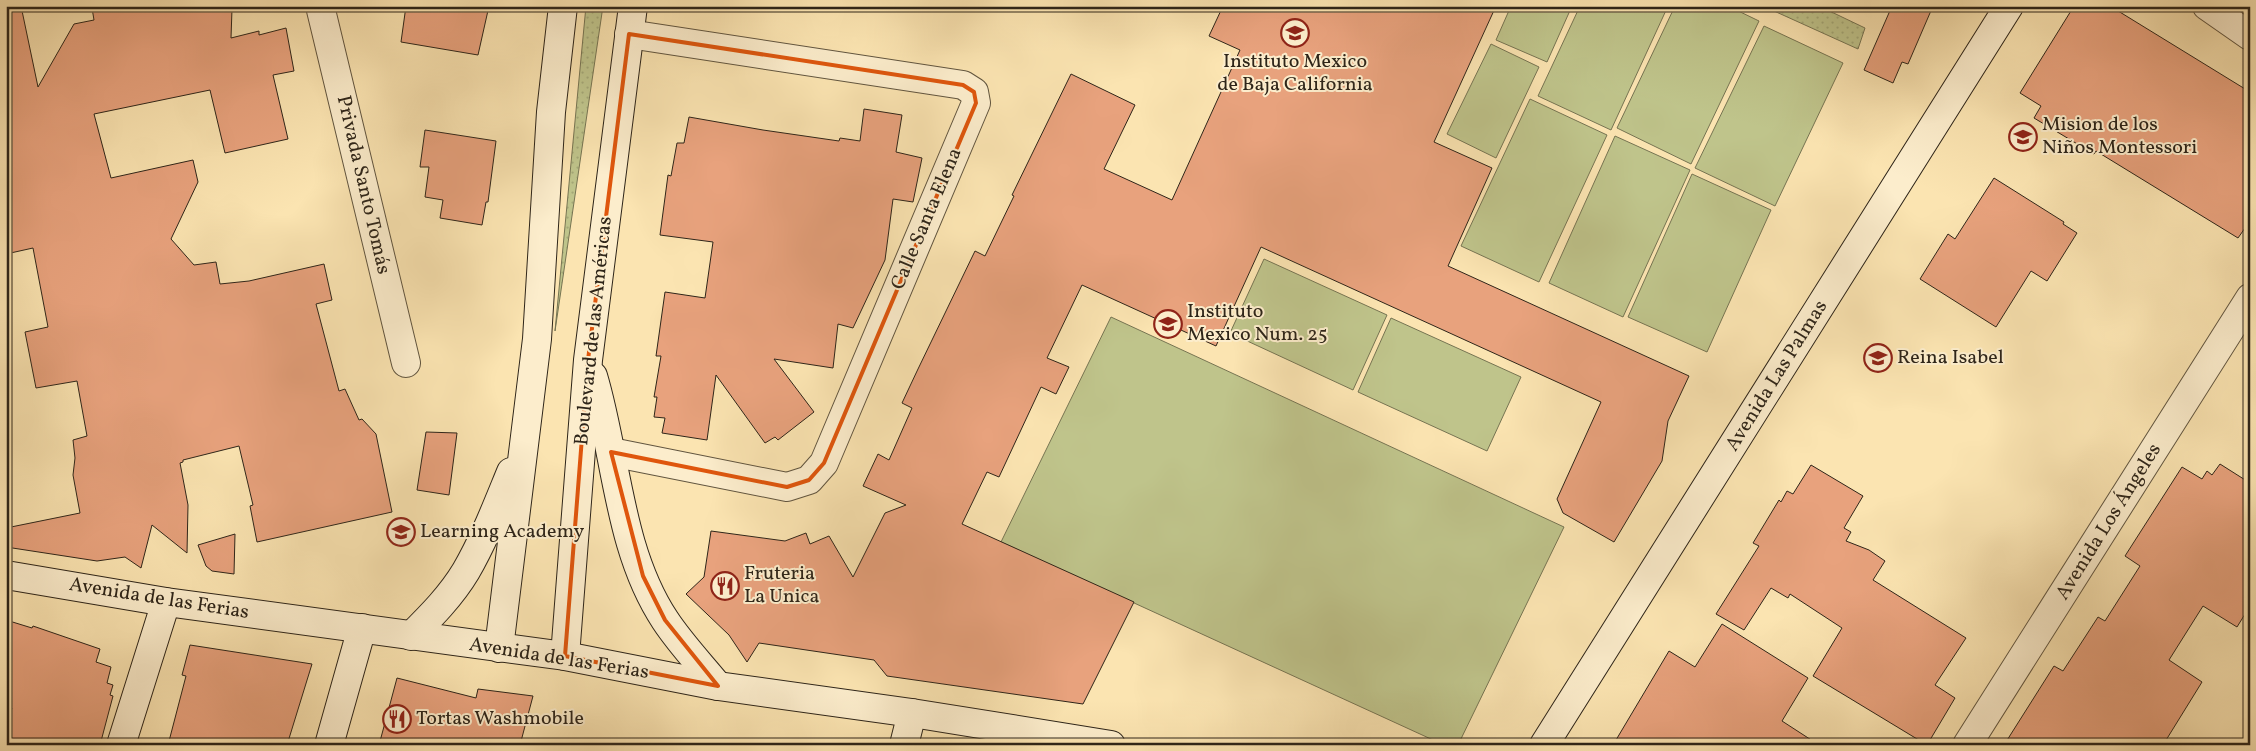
<svg xmlns="http://www.w3.org/2000/svg" width="2256" height="751" viewBox="0 0 2256 751" font-family="Vollkorn,serif">
<style>
.grass{fill:url(#grass-dots);stroke:#767452}
.pitch{fill:#bfc48b;stroke:#767452}
.building{fill:#e8a27d;stroke:#2e2519}
.lines{fill:none;stroke-linecap:round;stroke-linejoin:round}
.street-casing{stroke:#61553f;stroke-width:30}
.secondary-casing{stroke:#2e2519;stroke-width:30}
.street{stroke:#fcedcc;stroke-width:28}
.secondary{stroke:#fcedcc;stroke-width:28}
.marked{fill:none;stroke:#df560d;stroke-width:4;stroke-linejoin:round}
.labels{text-anchor:middle;dominant-baseline:central;stroke-width:4;stroke-linejoin:round;paint-order:stroke}
.poi-label{font-size:20px;fill:#2e2519;stroke:#fcedcc;text-anchor:start}
.street-label{font-size:20px;fill:#2e2519;stroke:#fcedcc}
</style>
<defs>
<pattern id="grass-dots" width="8" height="8" patternUnits="userSpaceOnUse" patternTransform="scale(1.25)"><rect width="8" height="8" fill="#bfc48b"/><path d="M2 2h.1M6 6h.1" fill="none" stroke="#a4a877" stroke-width="1.8" stroke-linecap="round"/></pattern>
</defs>
<rect width="100%" height="100%" fill="#fbe4b1"/>
<filter id="stains"><feTurbulence type="fractalNoise" baseFrequency=".004" numOctaves="4"/><feColorMatrix values="0 0 0 0 .2 0 0 0 0 .09 0 0 0 0 .02 0 0 0 .5 -.17"/></filter>
<radialGradient id="worn" r=".72"><stop offset=".6" stop-color="#630" stop-opacity="0"/><stop offset="1" stop-color="#630" stop-opacity=".3"/></radialGradient>
<g class="grass">
<polygon points="586,6 603,6 555,331"/>
<polygon points="1763,6 1819,6 1865,28 1858,49"/>
</g>
<g class="pitch">
<polygon points="1511,6 1572,6 1547,62 1496,40"/>
<polygon points="1580,6 1668,6 1611,130 1538,96"/>
<polygon points="1675,6 1728,6 1759,21 1691,164 1617,128"/>
<polygon points="1764,26 1843,63 1775,206 1695,168"/>
<polygon points="1491,44 1539,67 1496,158 1447,134"/>
<polygon points="1530,99 1607,135 1539,282 1461,246"/>
<polygon points="1615,136 1690,170 1623,317 1549,283"/>
<polygon points="1692,174 1771,210 1707,352 1628,317"/>
<polygon points="1264,259 1387,315 1353,390 1230,333"/>
<polygon points="1111,317 1564,527 1458,745 1444,745 1001,542"/>
<polygon points="1391,318 1521,377 1487,451 1358,392"/>
</g>
<g class="building">
<polygon points="6,6 21,6 38,87 74,24 94,20 92,8 232,9 231,38 259,31 259,35 286,28 294,71 273,75 288,139 225,153 210,90 94,114 111,178 193,160 198,182 171,239 194,265 216,262 220,284 249,281 324,264 332,300 316,304 339,391 345,389 359,420 362,419 376,434 392,512 257,542 250,506 253,505 239,446 183,460 183,462 180,463 188,505 187,553 152,525 141,568 125,557 97,561 6,547 6,528 80,513 73,475 75,458 73,440 87,436 77,381 36,388 25,332 48,327 33,248 6,254"/>
<polygon points="406,6 489,6 478,55 401,42"/>
<polygon points="1223,6 1496,6 1434,142 1492,168 1448,266 1689,376 1668,421 1662,461 1614,542 1563,513 1557,499 1601,402 1261,247 1216,346 1082,285 1047,358 1069,367 1056,394 1041,387 999,477 987,472 962,524 1134,602 1083,704 887,676 874,660 759,643 747,662 729,635 686,594 704,577 711,531 785,541 806,533 810,544 829,536 853,577 885,513 906,505 863,486 878,454 889,460 912,408 902,403 918,369 975,251 985,256 1014,196 1012,195 1071,74 1135,105 1104,169 1172,200 1240,50 1209,36"/>
<polygon points="1892,6 1933,6 1908,64 1902,62 1893,83 1864,70"/>
<polygon points="2074,6 2110,6 2250,92 2250,221 2238,238 2096,151 2094,154 2034,118 2041,106 2020,93"/>
<polygon points="864,109 902,115 896,152 922,158 913,202 893,199 885,260 853,328 838,324 833,368 774,359 814,412 778,440 775,437 765,443 716,375 707,440 662,433 665,418 654,417 657,397 654,397 661,356 656,356 665,292 705,298 713,242 660,235 668,175 671,176 677,143 684,143 689,117 763,130 839,141 840,138 860,141"/>
<polygon points="425,130 496,141 488,202 486,202 482,225 440,218 443,200 425,197 429,167 420,167"/>
<polygon points="1994,178 2064,222 2063,224 2077,233 2047,281 2031,271 1996,327 1920,279 1948,234 1955,239"/>
<polygon points="426,432 457,433 449,495 417,490"/>
<polygon points="2220,464 2250,483 2250,606 2237,627 2203,606 2169,660 2202,682 2163,745 2004,745 2054,666 2063,671 2098,617 2105,621 2140,566 2125,556 2182,467 2202,479 2207,471 2212,475"/>
<polygon points="1811,465 1863,496 1844,528 1851,532 1846,541 1869,550 1885,561 1873,580 1966,638 1935,685 1955,698 1927,745 1813,676 1842,628 1790,594 1788,598 1771,588 1744,630 1716,614 1759,546 1753,543 1779,500 1781,502 1787,491 1793,494"/>
<polygon points="235,534 234,574 212,571 206,566 198,545"/>
<polygon points="6,620 32,628 33,626 100,649 96,662 111,667 107,683 113,685 110,695 113,696 100,745 6,745 6,728 12,708 6,706"/>
<polygon points="1722,624 1808,678 1782,721 1819,745 1613,745 1669,651 1695,667"/>
<polygon points="190,645 312,664 287,745 168,745 186,676 182,675"/>
<polygon points="397,678 476,698 478,689 533,696 520,745 453,745 436,741 435,745 379,745"/>
</g>
<g class="lines">
<defs>
<g id="street">
<polyline points="320,6 406,363"/>
<polyline points="2207,6 2250,36"/>
<polyline points="611,452 787,487 809,480 824,463 976,103 974,92 963,85 629,34"/>
<polyline points="1967,745 2250,298"/>
</g>
<g id="secondary">
<path d="M593,376C617,456 618,549 665,620C680,643 700,664 718,686"/>
<polyline points="6,575 166,602 565,656 718,686 912,713 1111,745"/>
<path d="M411,636C431,616 451,596 466,571C484,540 497,506 511,472"/>
<polyline points="499,648 537,339 551,112 563,6"/>
<polyline points="565,656 588,360 633,6"/>
<polyline points="121,745 166,602"/>
<polyline points="329,745 362,628"/>
<polyline points="904,745 912,713"/>
<polyline points="1544,745 2009,6"/>
</g>
</defs>
<use href="#street" class="street-casing"/>
<use href="#secondary" class="secondary-casing"/>
<use href="#street" class="street"/>
<use href="#secondary" class="secondary"/>
</g>
<path class="marked" d="M629,34L963,85L974,92L976,103L824,463L809,480L787,487L611,452L643,576L665,620L718,686L565,656L588,360Z"/>
<defs>
<symbol id="school-ring" viewBox="-11 -11 22 22"><circle r="9.5" fill="#fcedcc" stroke="#8f2418" stroke-width="1.5"/><path d="M0-5L7-2L0 1L-7-2ZM-4 1L0 2.5L4 1V4Q0 6-4 4Z" fill="#8f2418"/></symbol>
<symbol id="restaurant-ring" viewBox="-11 -11 22 22"><circle r="9.5" fill="#fcedcc" stroke="#8f2418" stroke-width="1.5"/><path d="M-5-6h1v4h1v-4h1v4h1v-4h1v5L-1.5 .5V6h-2V.5L-5-1ZM5-6V6H3V1.5H1.5Q1.5-4 5-6Z" fill="#8f2418"/></symbol>
</defs>
<g fill-rule="evenodd">
<use href="#school-ring" x="1279" y="17" width="32" height="32"/>
<use href="#school-ring" x="2007" y="121" width="32" height="32"/>
<use href="#school-ring" x="1152" y="308" width="32" height="32"/>
<use href="#school-ring" x="1862" y="342" width="32" height="32"/>
<use href="#school-ring" x="385" y="516" width="32" height="32"/>
<use href="#restaurant-ring" x="709" y="570" width="32" height="32"/>
<use href="#restaurant-ring" x="381" y="703" width="32" height="32"/>
</g>
<g class="labels">
<g class="poi-label">
<text x="1295" y="62" text-anchor="middle">Instituto Mexico<tspan x="1295" dy="23">de Baja California</tspan></text>
<text x="2042" y="125">Mision de los<tspan x="2042" dy="23">Niños Montessori</tspan></text>
<text x="1187" y="312">Instituto<tspan x="1187" dy="23">Mexico Num. 25</tspan></text>
<text x="1897" y="358">Reina Isabel</text>
<text x="420" y="532">Learning Academy</text>
<text x="744" y="574">Fruteria<tspan x="744" dy="23">La Unica</tspan></text>
<text x="416" y="719">Tortas Washmobile</text>
</g>
<g class="street-label">
<text transform="translate(363 185) rotate(77)">Privada Santo Tomás</text>
<text transform="translate(927 219) rotate(-67)">Calle Santa Elena</text>
<text transform="translate(594 331) rotate(-84)">Boulevard de las Américas</text>
<text transform="translate(1777 376) rotate(-58)">Avenida Las Palmas</text>
<text transform="translate(2109 522) rotate(-58)">Avenida Los Ángeles</text>
<text transform="translate(159 599) rotate(9)">Avenida de las Ferias</text>
<text transform="translate(559 659) rotate(9)">Avenida de las Ferias</text>
</g>
</g>
<rect width="2256" height="751" fill="none" stroke="#fbe4b1" stroke-width="25"/>
<rect x="8" y="8" width="2241" height="736" fill="none" stroke="#2e2519" stroke-width="2.5"/>
<rect x="12" y="12" width="2231" height="726" fill="none" stroke="#2e2519"/>
<rect width="100%" height="100%" filter="url(#stains)"/>
<rect width="100%" height="100%" fill="url(#worn)"/>
</svg>
